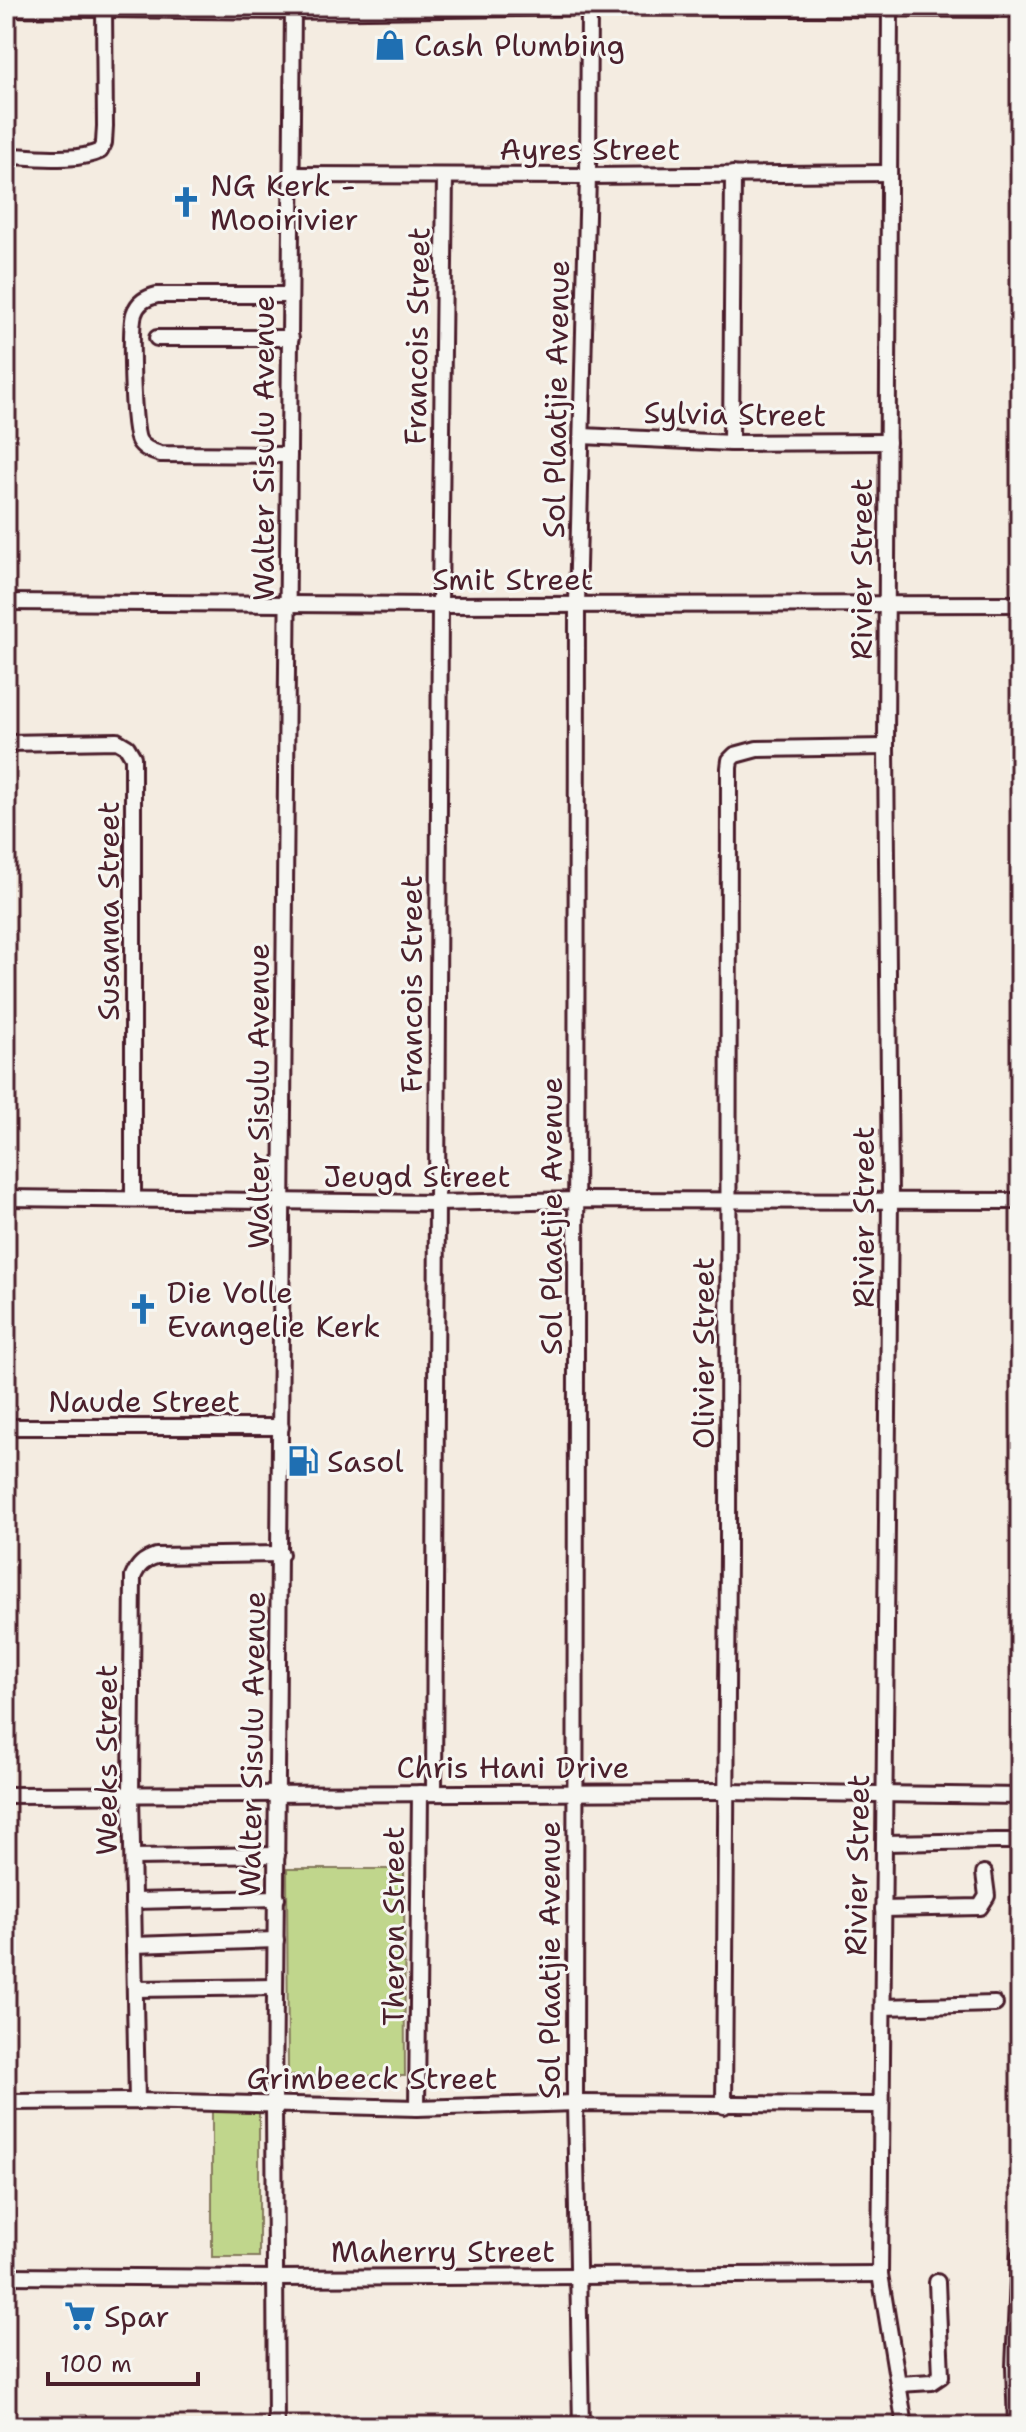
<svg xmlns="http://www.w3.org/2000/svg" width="1026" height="2432" viewBox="0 0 1026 2432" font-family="'Shantell Sans',sans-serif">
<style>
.green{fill:#c0d68c;stroke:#857a5c;stroke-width:2}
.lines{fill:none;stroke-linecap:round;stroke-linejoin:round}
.minor-casing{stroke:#4a1f2b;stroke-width:20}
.major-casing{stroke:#4a1f2b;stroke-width:22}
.minor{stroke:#f6f6f2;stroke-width:14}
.major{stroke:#f6f6f2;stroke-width:16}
.labels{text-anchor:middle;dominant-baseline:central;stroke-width:6;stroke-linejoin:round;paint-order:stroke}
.poi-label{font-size:30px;fill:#4a1f2b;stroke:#f6f6f2;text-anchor:start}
.street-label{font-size:30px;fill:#4a1f2b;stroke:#f6f6f2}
</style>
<rect width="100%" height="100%" fill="#f4ece1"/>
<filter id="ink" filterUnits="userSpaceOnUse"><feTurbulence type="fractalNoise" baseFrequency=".0125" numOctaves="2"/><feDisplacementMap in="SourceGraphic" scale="16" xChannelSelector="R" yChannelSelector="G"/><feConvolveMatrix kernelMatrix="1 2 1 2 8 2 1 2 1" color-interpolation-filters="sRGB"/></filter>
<g filter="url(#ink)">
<g class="green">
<polygon points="287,1869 404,1869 405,2076 288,2076"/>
<rect x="212" y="2107" width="47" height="150"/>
</g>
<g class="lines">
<defs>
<g id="minor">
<polyline points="890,6 886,747 890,1199 880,2274 905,2426"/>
<polyline points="6,8 293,11 589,7 1020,9"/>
<path d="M6,156C34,156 74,163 100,151L104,143L105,126L104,8"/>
<polyline points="291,175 588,176 888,173"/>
<polyline points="157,338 291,338"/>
<polyline points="582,436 731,443 888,442"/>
<polyline points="731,443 733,174"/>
<path d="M289,455L160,454C152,451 144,449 139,441C132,430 130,329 134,314C138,302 146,298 157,295H290"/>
<polyline points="6,602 440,605 1020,604"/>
<polyline points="6,743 117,741 127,747 133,757 133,1199"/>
<polyline points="6,1198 436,1203 577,1200 1020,1201"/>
<polyline points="6,1427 281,1427"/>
<polyline points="434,1792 440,605 445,176"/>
<polyline points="6,1795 726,1792 1020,1796"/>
<polyline points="884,1843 996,1841 1013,1841 1019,1844 1020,1929"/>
<polyline points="133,1857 277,1855"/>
<polyline points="133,1901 277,1898"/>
<polyline points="883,1909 980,1907 987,1896 984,1873"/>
<polyline points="134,1945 276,1940"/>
<polyline points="135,1989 275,1987"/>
<polyline points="883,2007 995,2004"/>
<path d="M137,2101L131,1794L133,1577C138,1565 144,1560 156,1556L281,1554"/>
<polyline points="6,2102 137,2101 417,2108 575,2103 881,2105"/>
<polyline points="724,2106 728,1554 729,768 730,760 735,755 757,749 886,747"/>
<polyline points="417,2108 420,1793"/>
<polyline points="6,2276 276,2278 880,2274"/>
<polyline points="899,2384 932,2382 941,2376 937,2282"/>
<polyline points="276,2426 274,2104 293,6"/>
<polyline points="581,2426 575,2103 577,604 588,176 589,6"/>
</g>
<polyline id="major" points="1017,2426 1015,2367 1020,2257"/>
</defs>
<use href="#minor" class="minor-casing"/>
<use href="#major" class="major-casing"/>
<use href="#minor" class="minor"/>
<use href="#major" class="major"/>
</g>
</g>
<defs>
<symbol id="shop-bare" viewBox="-9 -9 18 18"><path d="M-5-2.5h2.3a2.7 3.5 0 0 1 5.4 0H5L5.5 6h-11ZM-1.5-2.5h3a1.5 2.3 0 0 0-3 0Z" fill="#1f6fb2" stroke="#f6f6f2" stroke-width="2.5" paint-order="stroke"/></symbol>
<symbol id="church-bare" viewBox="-9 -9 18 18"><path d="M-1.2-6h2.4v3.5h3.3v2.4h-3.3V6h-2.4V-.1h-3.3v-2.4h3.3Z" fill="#1f6fb2" stroke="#f6f6f2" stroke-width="2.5" paint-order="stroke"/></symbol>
<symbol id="fuel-bare" viewBox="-9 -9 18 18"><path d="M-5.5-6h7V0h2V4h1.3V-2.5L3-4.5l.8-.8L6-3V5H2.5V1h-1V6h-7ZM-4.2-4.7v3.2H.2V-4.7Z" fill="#1f6fb2" stroke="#f6f6f2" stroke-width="2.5" paint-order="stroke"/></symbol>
<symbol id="supermarket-bare" viewBox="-9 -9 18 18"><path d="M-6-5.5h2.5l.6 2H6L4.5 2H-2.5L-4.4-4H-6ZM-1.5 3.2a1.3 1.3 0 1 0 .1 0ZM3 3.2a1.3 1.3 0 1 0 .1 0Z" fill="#1f6fb2" stroke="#f6f6f2" stroke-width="2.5" paint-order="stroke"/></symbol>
</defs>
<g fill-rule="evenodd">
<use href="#shop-bare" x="368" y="23" width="44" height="44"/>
<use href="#church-bare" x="164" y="180" width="44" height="44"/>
<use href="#church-bare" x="121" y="1287" width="44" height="44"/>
<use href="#fuel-bare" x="281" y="1439" width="44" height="44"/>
<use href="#supermarket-bare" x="58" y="2294" width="44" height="44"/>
</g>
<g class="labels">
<g class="poi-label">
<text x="414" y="45">Cash Plumbing</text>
<text x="210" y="185">NG Kerk -<tspan x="210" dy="34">Mooirivier</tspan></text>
<text x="167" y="1292">Die Volle<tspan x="167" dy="34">Evangelie Kerk</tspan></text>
<text x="327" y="1461">Sasol</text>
<text x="104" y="2316">Spar</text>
</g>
<g class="street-label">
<text x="590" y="149">Ayres Street</text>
<text transform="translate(417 336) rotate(-89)">Francois Street</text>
<text transform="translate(556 399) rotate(-89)">Sol Plaatjie Avenue</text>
<text transform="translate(735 414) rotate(1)">Sylvia Street</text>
<text transform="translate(263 448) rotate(-90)">Walter Sisulu Avenue</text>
<text transform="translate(861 569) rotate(-90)">Rivier Street</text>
<text x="513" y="579">Smit Street</text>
<text transform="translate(108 911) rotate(-90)">Susanna Street</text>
<text transform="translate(411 984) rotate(-90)">Francois Street</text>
<text transform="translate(258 1096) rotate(-90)">Walter Sisulu Avenue</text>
<text x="417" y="1176">Jeugd Street</text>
<text transform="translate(551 1216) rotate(-90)">Sol Plaatjie Avenue</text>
<text transform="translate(863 1217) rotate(-90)">Rivier Street</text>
<text transform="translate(703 1353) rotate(-90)">Olivier Street</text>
<text x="144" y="1401">Naude Street</text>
<text transform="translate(252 1744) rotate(-89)">Walter Sisulu Avenue</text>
<text transform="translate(106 1760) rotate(-90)">Weeks Street</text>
<text x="513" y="1767">Chris Hani Drive</text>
<text transform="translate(857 1865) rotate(-89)">Rivier Street</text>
<text transform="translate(393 1926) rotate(-90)">Theron Street</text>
<text transform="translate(549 1960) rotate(-90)">Sol Plaatjie Avenue</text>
<text x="372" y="2078">Grimbeeck Street</text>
<text x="443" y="2251">Maherry Street</text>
</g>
</g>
<rect width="1026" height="2432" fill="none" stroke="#f6f6f2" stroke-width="32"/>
<rect x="16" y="16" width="994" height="2400" fill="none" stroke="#4a1f2b" stroke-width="3" filter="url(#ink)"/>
<path d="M48 2372v12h150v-12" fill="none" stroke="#4a1f2b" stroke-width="4"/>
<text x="60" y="2372" font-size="24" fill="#4a1f2b" stroke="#f6f6f2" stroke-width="6" paint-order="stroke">100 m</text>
</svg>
